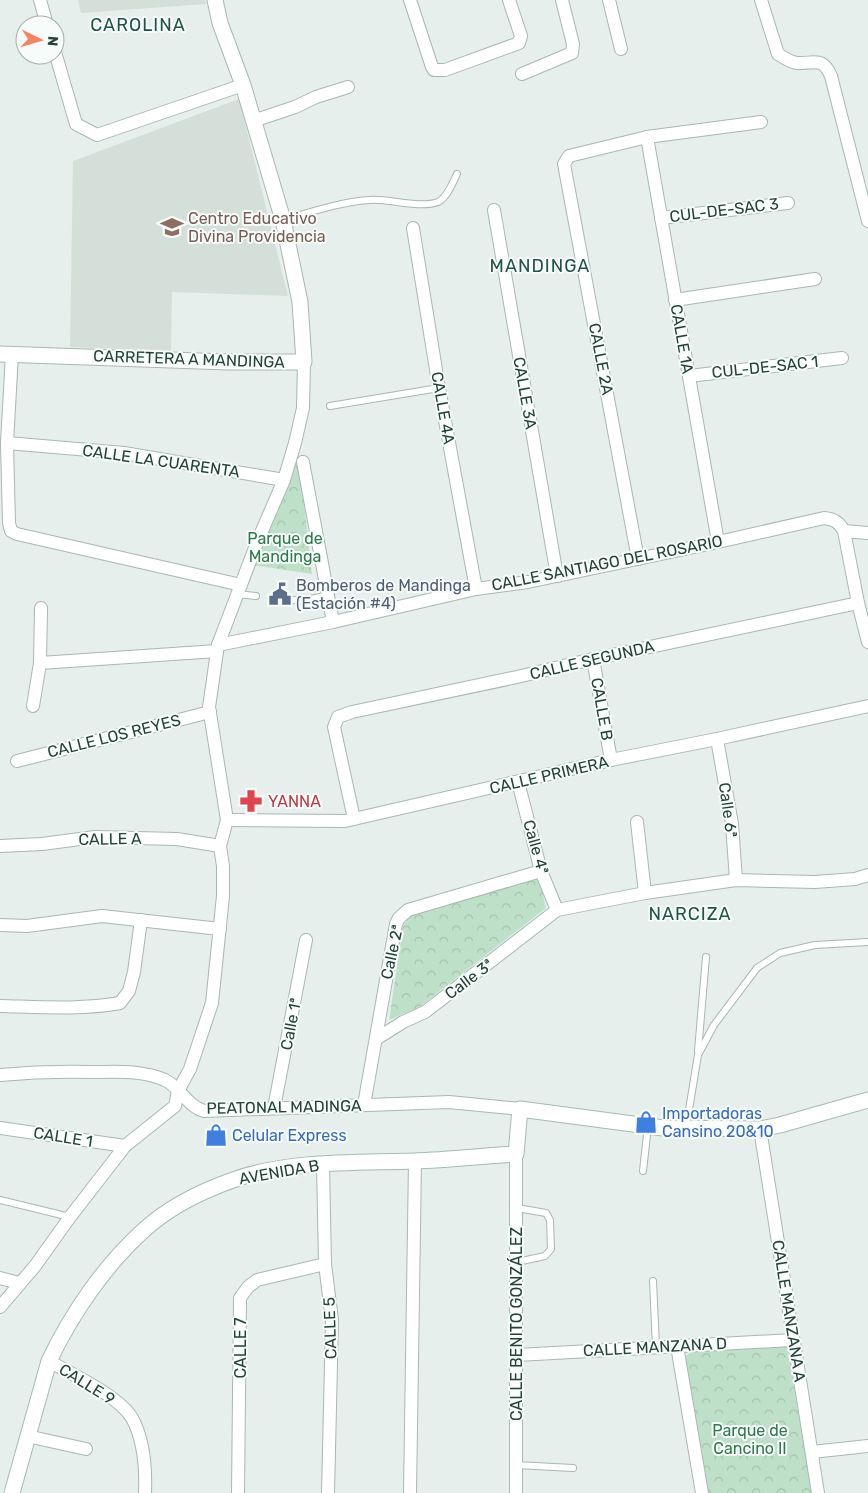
<svg xmlns="http://www.w3.org/2000/svg" width="868" height="1493" viewBox="0 0 868 1493" font-family="Rubik,sans-serif">
<style>
.built{fill:#d4dfda}
.park{fill:url(#park-crowns)}
.lines{fill:none;stroke-linecap:round;stroke-linejoin:round}
.service-casing{stroke:#a8b8b2;stroke-width:8}
.minor-casing{stroke:#a8b8b2;stroke-width:14}
.tertiary-casing{stroke:#a8b8b2;stroke-width:17}
.secondary-casing{stroke:#a4bbb3;stroke-width:17}
.service{stroke:#fff;stroke-width:6}
.minor{stroke:#fff;stroke-width:12}
.tertiary{stroke:#fff;stroke-width:15}
.secondary{stroke:#fff;stroke-width:15}
.labels{text-anchor:middle;dominant-baseline:central;stroke-width:4;stroke-linejoin:round;paint-order:stroke}
.street-label{font-size:16px;fill:#24423a;stroke:#f7fbf9}
.education-label{font-size:16px;fill:#785e54;stroke:#f7fbf9;text-anchor:start}
.park-label{font-size:16px;fill:#2d7a4b;stroke:#f7fbf9}
.service-label{font-size:16px;fill:#4e5e75;stroke:#f7fbf9;text-anchor:start}
.health-label{font-size:16px;fill:#be3a42;stroke:#f7fbf9;text-anchor:start}
.shop-label{font-size:16px;fill:#366cbe;stroke:#f7fbf9;text-anchor:start}
.neighbourhood-label{font-size:18px;letter-spacing:1px;fill:#1f5548;stroke:#f7fbf9}
</style>
<defs>
<pattern id="park-crowns" width="20" height="18" patternUnits="userSpaceOnUse" patternTransform="scale(1.25)"><rect width="20" height="18" fill="#bfe0c8"/><path d="M2 6a3 3 0 1 1 6 0M12 15a3 3 0 1 1 6 0" fill="none" stroke="#a4c1ad"/></pattern>
</defs>
<rect width="100%" height="100%" fill="#e6efeb"/>
<g class="built">
<polygon points="78,0 205,0 206,4 81,13"/>
<polygon points="239,99 288,296 172,292 171,351 70,347 73,161"/>
</g>
<g class="park">
<polygon points="299,457 312,574 252,565"/>
<polygon points="539,878 546,908 418,1008 389,1020 403,926 411,915"/>
<polygon points="784,1345 787,1347 812,1493 707,1493 685,1357 691,1352"/>
</g>
<g class="lines">
<defs>
<g id="service">
<path d="M283,220C311,212 340,202 369,200C389,198 418,209 438,202C447,198 453,182 457,174"/>
<polyline points="330,406 439,388"/>
<polyline points="237,594 256,596"/>
<polyline points="273,598 303,601 328,595"/>
<polyline points="698,1051 706,957"/>
<polyline points="686,1128 698,1055 714,1025 757,968 780,953 815,945 868,942"/>
<polyline points="643,1171 648,1126"/>
<polyline points="0,1200 70,1217"/>
<polyline points="517,1208 546,1213 550,1220 551,1249 545,1256 517,1262"/>
<polyline points="653,1281 656,1347"/>
<polyline points="516,1465 573,1468"/>
</g>
<g id="minor">
<polyline points="40,0 47,25"/>
<polyline points="410,0 432,67 434,70 445,70 519,43 521,36 509,0"/>
<polyline points="609,0 621,49"/>
<path d="M761,0L778,54C784,58 790,62 797,63C815,64 822,56 831,76L868,221"/>
<polyline points="55,52 76,124 97,135 243,85"/>
<polyline points="522,74 572,53 573,44 562,0"/>
<polyline points="253,121 295,107 316,97 348,87"/>
<polyline points="647,137 718,542"/>
<polyline points="494,210 557,576"/>
<polyline points="661,218 788,203"/>
<polyline points="413,228 439,388 476,589"/>
<polyline points="675,300 815,279"/>
<polyline points="12,354 7,443 9,523 11,531 17,534 241,585"/>
<polyline points="689,376 842,358"/>
<polyline points="7,443 124,453 284,480"/>
<polyline points="303,462 333,622"/>
<polyline points="844,531 868,533"/>
<polyline points="638,559 564,164 569,156 647,137 761,122"/>
<path d="M218,645L333,622L476,589L528,582L718,542L824,518C834,519 839,522 844,531L858,603L868,642"/>
<polyline points="593,659 611,760"/>
<polyline points="40,663 217,651"/>
<polyline points="33,706 40,663 41,608"/>
<polyline points="717,739 732,824 736,880"/>
<polyline points="17,761 210,712"/>
<polyline points="518,782 541,871 557,910"/>
<polyline points="354,819 334,727 338,717 352,712 517,677 593,659 858,603"/>
<polyline points="227,820 345,821 611,760 717,739 868,706"/>
<polyline points="637,822 645,893"/>
<polyline points="0,846 42,844 95,837 177,839 220,846"/>
<polyline points="0,925 27,926 102,916 220,929"/>
<path d="M0,1006C40,1007 81,1010 120,1003L129,991L134,972L141,920"/>
<polyline points="376,1039 403,1022 425,1012 557,910 645,893 736,880 815,882 855,879 868,875"/>
<path d="M0,1075C31,1072 61,1071 93,1072C117,1072 142,1070 165,1080C180,1087 187,1106 204,1111L449,1102L520,1109"/>
<polyline points="364,1105 396,924 399,918 408,910 541,871"/>
<polyline points="274,1108 306,940"/>
<polyline points="0,1128 125,1146"/>
<polyline points="760,1129 818,1493"/>
<polyline points="323,1164 325,1264 332,1320 328,1493"/>
<polyline points="0,1278 19,1283"/>
<polyline points="0,1307 35,1266 70,1217 125,1146 175,1106 178,1091 190,1069 212,1003 223,896 223,866 220,846 227,820 209,707 218,645 258,540 284,480 295,443 303,408 304,362"/>
<polyline points="677,1346 702,1493"/>
<polyline points="517,1355 792,1340"/>
<path d="M49,1361C71,1374 119,1396 132,1418C144,1440 146,1468 145,1493"/>
<polyline points="27,1436 86,1449"/>
<polyline points="812,1452 868,1446"/>
<polyline points="238,1493 240,1298 248,1287 257,1280 325,1264"/>
<polyline points="410,1493 415,1161"/>
<polyline points="516,1493 516,1154"/>
</g>
<polyline id="tertiary" points="0,354 228,362 304,362 300,302 283,220 243,85 220,23 215,0"/>
<path id="secondary" d="M12,1493L49,1361C72,1313 105,1265 144,1230C169,1207 202,1191 233,1180C288,1160 356,1163 414,1161C448,1160 482,1156 516,1154L520,1109L663,1128L760,1129L780,1125L868,1100"/>
</defs>
<use href="#service" class="service-casing"/>
<use href="#minor" class="minor-casing"/>
<use href="#tertiary" class="tertiary-casing"/>
<use href="#secondary" class="secondary-casing"/>
<use href="#service" class="service"/>
<use href="#minor" class="minor"/>
<use href="#tertiary" class="tertiary"/>
<use href="#secondary" class="secondary"/>
</g>
<defs>
<symbol id="school-bare" viewBox="-9 -9 18 18"><path d="M0-5L7-2L0 1L-7-2ZM-4 1L0 2.5L4 1V4Q0 6-4 4Z" fill="#8d6e63" stroke="#f7fbf9" stroke-width="2.5" paint-order="stroke"/></symbol>
<symbol id="civic-bare" viewBox="-9 -9 18 18"><path d="M-.6-6.5H3V-4.5H.6V-3L4-1V1h2V6H-6V1h2V-1L-.6-3ZM-1.2 2.5V6h2.4V2.5Z" fill="#5c6f8a" stroke="#f7fbf9" stroke-width="2.5" paint-order="stroke"/></symbol>
<symbol id="pharmacy-bare" viewBox="-9 -9 18 18"><path d="M-2-6h4v4h4v4h-4v4h-4v-4h-4v-4h4Z" fill="#e0444e" stroke="#f7fbf9" stroke-width="2.5" paint-order="stroke"/></symbol>
<symbol id="shop-bare" viewBox="-9 -9 18 18"><path d="M-5-2.5h2.3a2.7 3.5 0 0 1 5.4 0H5L5.5 6h-11ZM-1.5-2.5h3a1.5 2.3 0 0 0-3 0Z" fill="#3f7fe0" stroke="#f7fbf9" stroke-width="2.5" paint-order="stroke"/></symbol>
</defs>
<g fill-rule="evenodd">
<use href="#school-bare" x="156" y="211" width="32" height="32"/>
<use href="#civic-bare" x="264" y="578" width="32" height="32"/>
<use href="#pharmacy-bare" x="235" y="785" width="32" height="32"/>
<use href="#shop-bare" x="630" y="1106" width="32" height="32"/>
<use href="#shop-bare" x="200" y="1119" width="32" height="32"/>
</g>
<g class="labels">
<g class="street-label">
<text transform="translate(724 210) rotate(-7)">CUL-DE-SAC 3</text>
<text transform="translate(682 339) rotate(80)">CALLE 1A</text>
<text transform="translate(189 359) rotate(2)">CARRETERA A MANDINGA</text>
<text transform="translate(601 359) rotate(79)">CALLE 2A</text>
<text transform="translate(765 367) rotate(-6)">CUL-DE-SAC 1</text>
<text transform="translate(525 393) rotate(80)">CALLE 3A</text>
<text transform="translate(443 408) rotate(80)">CALLE 4A</text>
<text transform="translate(161 461) rotate(8)">CALLE LA CUARENTA</text>
<text transform="translate(607 563) rotate(-11)">CALLE SANTIAGO DEL ROSARIO</text>
<text transform="translate(592 660) rotate(-13)">CALLE SEGUNDA</text>
<text transform="translate(602 709) rotate(80)">CALLE B</text>
<text transform="translate(114 736) rotate(-14)">CALLE LOS REYES</text>
<text transform="translate(549 775) rotate(-13)">CALLE PRIMERA</text>
<text transform="translate(728 810) rotate(82)">Calle 6ª</text>
<text transform="translate(110 839) rotate(-1)">CALLE A</text>
<text transform="translate(536 847) rotate(74)">Calle 4ª</text>
<text transform="translate(392 952) rotate(-78)">Calle 2ª</text>
<text transform="translate(469 979) rotate(-37)">Calle 3ª</text>
<text transform="translate(291 1024) rotate(-79)">Calle 1ª</text>
<text transform="translate(284 1107) rotate(-1)">PEATONAL MADINGA</text>
<text transform="translate(63 1137) rotate(9)">CALLE 1</text>
<text transform="translate(279 1172) rotate(-10)">AVENIDA B</text>
<text transform="translate(789 1311) rotate(81)">CALLE MANZANA A</text>
<text transform="translate(516 1324) rotate(-90)">CALLE BENITO GONZÁLEZ</text>
<text transform="translate(330 1328) rotate(-92)">CALLE 5</text>
<text transform="translate(655 1347) rotate(-3)">CALLE MANZANA D</text>
<text transform="translate(240 1348) rotate(-90)">CALLE 7</text>
<text transform="translate(87 1384) rotate(32)">CALLE 9</text>
</g>
<g class="education-label">
<text x="188" y="218">Centro Educativo<tspan x="188" dy="18">Divina Providencia</tspan></text>
</g>
<g class="park-label">
<text x="285" y="538">Parque de<tspan x="285" dy="18">Mandinga</tspan></text>
<text x="750" y="1430">Parque de<tspan x="750" dy="18">Cancino II</tspan></text>
</g>
<g class="service-label">
<text x="296" y="585">Bomberos de Mandinga<tspan x="296" dy="18">(Estación #4)</tspan></text>
</g>
<g class="health-label">
<text x="268" y="801">YANNA</text>
</g>
<g class="shop-label">
<text x="662" y="1113">Importadoras<tspan x="662" dy="18">Cansino 20&amp;10</tspan></text>
<text x="232" y="1135">Celular Express</text>
</g>
<g class="neighbourhood-label">
<text x="138" y="25">CAROLINA</text>
<text x="540" y="266">MANDINGA</text>
<text x="690" y="914">NARCIZA</text>
</g>
</g>
<g transform="translate(40 40) rotate(95)"><circle r="24" fill="#f7fbf9" stroke="#a3b1ad"/>
<path d="M0-4L9 19L0 12L-9 19Z" fill="#f4845f"/>
<text y="-8" font-size="14" font-weight="bold" text-anchor="middle" fill="#24423a">N</text>
</g>
</svg>
